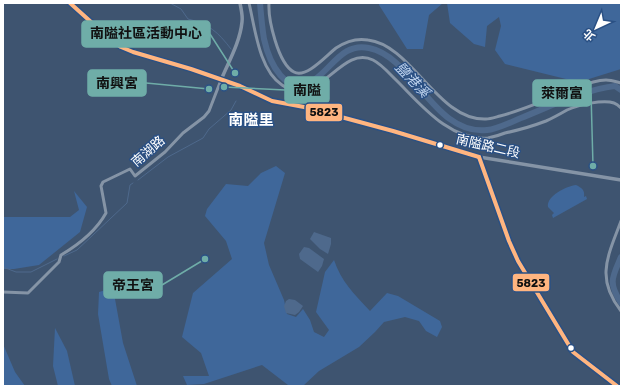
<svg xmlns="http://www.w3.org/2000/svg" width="624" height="389" viewBox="0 0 624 389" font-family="Rubik,'Noto Sans TC',sans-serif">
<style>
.green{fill:#3f679a}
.water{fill:#4e698c}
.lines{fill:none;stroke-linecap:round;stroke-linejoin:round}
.stream{stroke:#4e698c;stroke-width:1}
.river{stroke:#4e698c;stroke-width:6}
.minor{stroke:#8594a6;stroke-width:3}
.tertiary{stroke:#8594a6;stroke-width:3.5}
.bus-1-casing{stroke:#2a5084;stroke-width:7}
.bus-1{stroke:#ffb580;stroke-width:4}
.bus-dot{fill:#fff;stroke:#2a5084;stroke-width:1.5}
.labels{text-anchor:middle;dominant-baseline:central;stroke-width:3;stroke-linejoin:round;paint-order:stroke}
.street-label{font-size:13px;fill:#fff;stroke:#2a5084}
.water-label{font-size:14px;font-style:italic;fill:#c0d4ee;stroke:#2a5084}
.quarter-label{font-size:15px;font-weight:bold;fill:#fff;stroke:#2a5084}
.leader{fill:none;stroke:#6fada8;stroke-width:1.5}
.callout-dot{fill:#6fada8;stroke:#2a5084;stroke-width:1.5}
.callout{fill:#6fada8;stroke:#6fada8;stroke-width:1.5}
.callout-label{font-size:14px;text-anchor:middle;font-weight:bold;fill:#111}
.line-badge{stroke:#2a5084;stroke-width:1.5}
.pale-badge-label{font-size:11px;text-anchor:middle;font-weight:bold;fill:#111}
</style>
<rect width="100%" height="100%" fill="#3e5470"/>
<g class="green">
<polygon points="379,3 443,3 429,15 423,49 407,49 379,5"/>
<polygon points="447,3 621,3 621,69 589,79 570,80 505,64 495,50 501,26 499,17 487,26 485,47 474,44 450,23"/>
<path d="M276,166L285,173L264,243L269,265L284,300L287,314L296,317L303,309L310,320L314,332L324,337L329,330L316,312L325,272L334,260C341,281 354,294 370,311L387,293L398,296L440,321L442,327L437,337L426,331L419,321L405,317L384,322L375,332L359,347L319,371L304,385H288L262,365L204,384L187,385L183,376H209L201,353L182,337L193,293L232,259L226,241L205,216L207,209L226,184L248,186L261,173Z"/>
<path d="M576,185C582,188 585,190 584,197L586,196L587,199L553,218L552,215L554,213L548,207C546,196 567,186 576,185Z"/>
<polygon points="74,191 87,207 80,232 39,265 14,269 3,269 3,217 70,217 79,210"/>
<polygon points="113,288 123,343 137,386 112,386 109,379 98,314 99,292"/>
<polygon points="55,328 67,351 75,386 58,386 53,366"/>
<polygon points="3,344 15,372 25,386 3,386"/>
</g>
<g class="water">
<polygon points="314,232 331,238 331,244 328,254 320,249 310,239"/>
<polygon points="304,247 309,248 324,259 322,266 318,272 300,259 299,254"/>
<polygon points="289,299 295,300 303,306 299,312 295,315 286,313 284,306 286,301"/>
</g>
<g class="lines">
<g class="stream">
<path d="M170,3L181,9L188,19C209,24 218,32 231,49"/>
<polyline points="138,180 168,157 203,138 209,129 231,110 236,101"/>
<polyline points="64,256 77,250 127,203 130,185 133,183"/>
<polyline points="3,267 16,272 31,272 57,259"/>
</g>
<g class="river">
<path d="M260,3C261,15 262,27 264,39C269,62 286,99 314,80C332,68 343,42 369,48C414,57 434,136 487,130C497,129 511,122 521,118C551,106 583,90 615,86L621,90"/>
<path d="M621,257C612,278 608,282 621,303"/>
</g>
<g class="minor">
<path d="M249,3C255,28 259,70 282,85C319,111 340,44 373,60C381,64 388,72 394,78C419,102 448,141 488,138C493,137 500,135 505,133C519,130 533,126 546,121C553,118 560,114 567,110C578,105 603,99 614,103C617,104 619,106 621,108"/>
<path d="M269,3C268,19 278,64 294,72C306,79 327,55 336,48C345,42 357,38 368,40C412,45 438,121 486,119C490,119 496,117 500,116C527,109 551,97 577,88C586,84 597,80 606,80C611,80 617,82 621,83"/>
<polyline points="479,157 509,241 518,261 573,352 577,356 599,371 617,386"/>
<path d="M621,221C608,256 595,278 621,311"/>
<path d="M3,292L28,293L59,262L61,255C78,245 96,231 106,213L101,186L103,182L130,169L135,176L165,152L183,133L204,117L209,111L221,80"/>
</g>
<g class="tertiary">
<polyline points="70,3 111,40 121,47 191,69 240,86 272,101 304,107 393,131 479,157 621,180"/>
<path d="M221,80C229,61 240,42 242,22C243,16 241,9 240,3"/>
</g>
<defs>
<g id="bus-1">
<polyline points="70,3 111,40 121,47 133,52 191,69 240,86 272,101 304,107 393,131 479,157"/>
<polyline points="479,157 509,241 518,261 573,352 617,386"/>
</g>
</defs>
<use href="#bus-1" class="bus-1-casing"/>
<use href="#bus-1" class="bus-1"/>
</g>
<g class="bus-dot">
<circle cx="440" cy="145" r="3.5"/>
<circle cx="571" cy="348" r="3.5"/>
</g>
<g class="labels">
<g class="street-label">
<text transform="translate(488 146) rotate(13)">南隘路二段</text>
<text transform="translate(148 151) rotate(-41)">南湖路</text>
</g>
<g class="water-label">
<text transform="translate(412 80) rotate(46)">鹽港溪</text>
</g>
<g class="quarter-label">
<text x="251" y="120">南隘里</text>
</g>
</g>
<path class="leader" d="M235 73L210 34M209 89L146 83M224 87L285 90M593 166L591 93M205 259L162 285"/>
<g class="callout-dot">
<circle cx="235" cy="73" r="4"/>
<circle cx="209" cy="89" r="4"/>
<circle cx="224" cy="87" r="4"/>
<circle cx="593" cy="166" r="4"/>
<circle cx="205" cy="259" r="4"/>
</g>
<g class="callout">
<rect x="82" y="21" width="128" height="26" rx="4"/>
<rect x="88" y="70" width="58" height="26" rx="4"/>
<rect x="285" y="77" width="44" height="26" rx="4"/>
<rect x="533" y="80" width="58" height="26" rx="4"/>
<rect x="104" y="272" width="58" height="26" rx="4"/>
</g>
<g class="callout-label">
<text x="146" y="38">南隘社區活動中心</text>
<text x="117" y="88">南興宮</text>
<text x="307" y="95">南隘</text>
<text x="562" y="98">萊爾富</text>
<text x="133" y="290">帝王宮</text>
</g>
<g class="line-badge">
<rect x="305" y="103" width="38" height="19" rx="4" fill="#ffb580"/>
<rect x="512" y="273" width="38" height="19" rx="4" fill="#ffb580"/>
</g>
<g class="pale-badge-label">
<text x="324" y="116">5823</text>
<text x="531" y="287">5823</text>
</g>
<rect width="624" height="389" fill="none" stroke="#ffffff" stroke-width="8"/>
<g transform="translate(596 28) rotate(224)" stroke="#2a5084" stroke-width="3" paint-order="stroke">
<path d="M0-3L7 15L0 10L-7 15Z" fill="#ffffff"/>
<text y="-6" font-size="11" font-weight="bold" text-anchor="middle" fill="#ffffff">北</text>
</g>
</svg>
